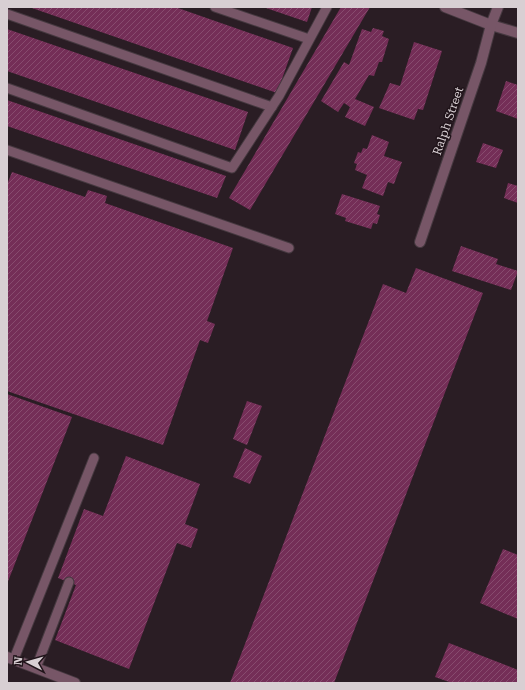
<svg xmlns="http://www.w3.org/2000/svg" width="525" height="690" viewBox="0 0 525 690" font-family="'Roboto Serif',serif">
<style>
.building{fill:url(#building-hatch)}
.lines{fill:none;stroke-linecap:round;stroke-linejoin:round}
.lane-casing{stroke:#463940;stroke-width:11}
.street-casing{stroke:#463940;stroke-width:12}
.lane{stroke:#775667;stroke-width:9}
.street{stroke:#775667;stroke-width:10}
.labels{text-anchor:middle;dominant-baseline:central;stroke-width:3;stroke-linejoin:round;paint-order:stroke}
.street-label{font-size:12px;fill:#d8cfd3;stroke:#20141a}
</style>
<defs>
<pattern id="building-hatch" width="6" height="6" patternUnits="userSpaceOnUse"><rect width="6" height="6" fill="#742e57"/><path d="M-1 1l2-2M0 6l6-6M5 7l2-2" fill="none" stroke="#874b6e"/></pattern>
</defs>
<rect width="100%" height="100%" fill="#2a1d24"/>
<g class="building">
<polygon points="29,7 175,7 293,48 277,93"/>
<polygon points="263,7 312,7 307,22"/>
<polygon points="341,7 370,7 250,210 229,198"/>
<polygon points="373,28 384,31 382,36 389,39 382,62 379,62 374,76 369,75 355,99 374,107 365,126 345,117 350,107 344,103 338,112 321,101 344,62 349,65 362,29 371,32"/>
<polygon points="7,29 248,112 235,150 7,71"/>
<polygon points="414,42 442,51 423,110 418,109 414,120 379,108 390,83 400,86"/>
<polygon points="506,81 518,85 518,119 496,111"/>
<polygon points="7,100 226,176 217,198 7,126"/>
<polygon points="372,135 389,142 384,156 402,162 394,184 388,182 383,196 362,188 367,175 355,170 357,164 354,163 358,152 361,153 363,148 367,149"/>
<polygon points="483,143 503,150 496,168 476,162"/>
<polygon points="12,172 85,197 88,190 107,196 105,203 233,248 207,321 215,324 208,343 200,340 163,445 7,391 7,181 8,182"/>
<polygon points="508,183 518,186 518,203 504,198"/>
<polygon points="342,194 380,206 377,214 380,215 377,224 373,223 371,229 345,221 346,218 335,214"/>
<polygon points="461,246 498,259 496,264 518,271 511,290 452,271"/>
<polygon points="416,268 483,293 334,683 230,683 383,284 406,293"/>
<polygon points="7,394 72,417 7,584"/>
<polygon points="247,401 262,406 247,445 233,439"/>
<polygon points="245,448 262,456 250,484 233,477"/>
<polygon points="126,456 200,484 185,524 198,529 191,548 177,543 129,669 55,640 76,585 58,578 84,509 103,516"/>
<polygon points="503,549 518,555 518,619 480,603"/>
<polygon points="449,643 518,670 518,683 452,683 435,677"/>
</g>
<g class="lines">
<defs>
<g id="lane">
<polyline points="215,7 309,39"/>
<polyline points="7,14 272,107"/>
<polyline points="7,88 232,168 279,96 327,7"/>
<polyline points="7,150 289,248"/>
<polyline points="14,659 94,458"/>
<polyline points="36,668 69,582"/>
</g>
<g id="street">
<polyline points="445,7 491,25 518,33"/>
<polyline points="420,242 481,63 491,25 498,7"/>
<polyline points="7,657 75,683"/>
</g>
</defs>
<use href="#lane" class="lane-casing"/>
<use href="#street" class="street-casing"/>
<use href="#lane" class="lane"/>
<use href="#street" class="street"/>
</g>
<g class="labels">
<g class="street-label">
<text transform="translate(448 121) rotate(-71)">Ralph Street</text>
</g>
</g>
<rect width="525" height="690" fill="none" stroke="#d8cfd3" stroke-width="16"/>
<g transform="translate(28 662) rotate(276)" stroke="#20141a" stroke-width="3" paint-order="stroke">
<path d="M0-3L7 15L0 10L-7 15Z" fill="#d8cfd3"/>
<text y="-6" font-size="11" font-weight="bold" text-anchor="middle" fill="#d8cfd3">N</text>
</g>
</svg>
